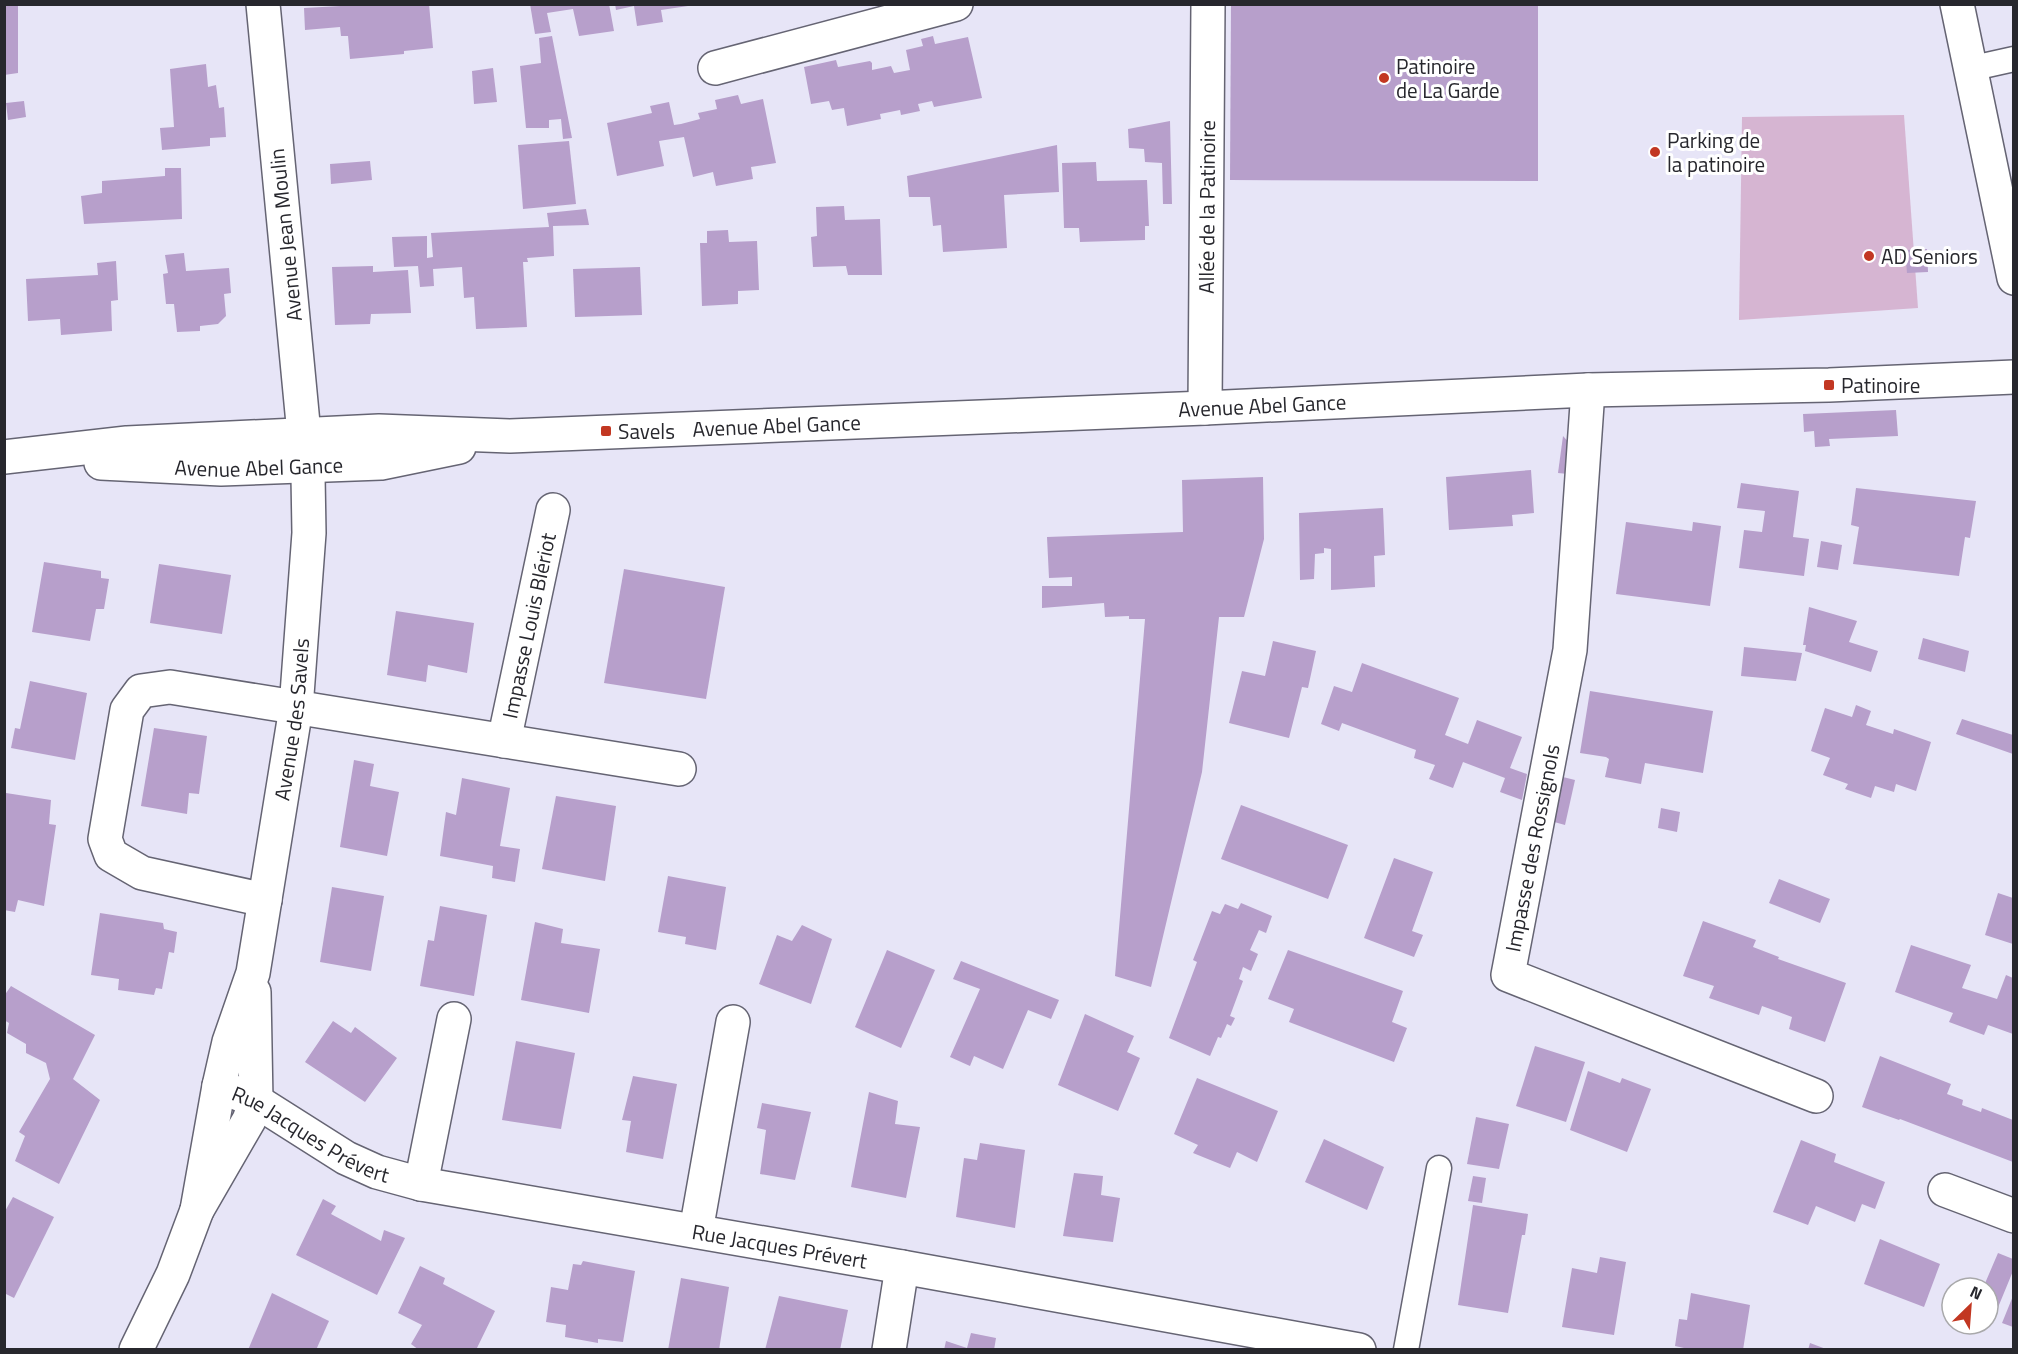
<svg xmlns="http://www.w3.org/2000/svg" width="2018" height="1354" viewBox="0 0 2018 1354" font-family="'Titillium Web',sans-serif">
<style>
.green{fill:#d6b5d2}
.building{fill:#b79fcb}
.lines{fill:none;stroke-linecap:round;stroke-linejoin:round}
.service-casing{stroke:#656473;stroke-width:27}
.minor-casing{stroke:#656473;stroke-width:36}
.secondary-casing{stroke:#656473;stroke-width:36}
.service{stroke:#fff;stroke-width:24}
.minor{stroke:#fff;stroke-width:33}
.secondary{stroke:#fff;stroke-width:33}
.poi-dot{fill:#c23722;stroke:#fff;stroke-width:2}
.labels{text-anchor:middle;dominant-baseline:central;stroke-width:6;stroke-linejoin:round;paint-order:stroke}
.poi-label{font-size:21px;fill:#27272d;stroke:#fff;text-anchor:start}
.street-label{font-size:21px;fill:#27272d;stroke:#fff}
</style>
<rect width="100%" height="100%" fill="#e7e5f7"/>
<polygon class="green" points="1904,115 1918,308 1739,320 1742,117"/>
<g class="building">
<polygon points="377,4 429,4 433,48 404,51 404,54 350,59 348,36 341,36 340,27 305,30 304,8"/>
<polygon points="530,4 609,4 614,31 579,36 573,9 547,13 551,32 535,34"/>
<polygon points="615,4 688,4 688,6 661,10 663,22 637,26 634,6 616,10"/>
<polygon points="1231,4 1538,4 1538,181 1230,180"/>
<polygon points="4,5 18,5 18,73 4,75"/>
<polygon points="552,36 557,62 572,138 563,139 561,119 549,120 549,128 526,128 520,66 541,63 539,38"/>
<polygon points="933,36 935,44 968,37 982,98 934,107 932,101 918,104 920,111 901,115 900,110 880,114 881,119 847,126 844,108 832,110 829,101 811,104 804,67 836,60 838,67 870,61 872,63 872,70 891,66 894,73 910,70 906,50 923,46 921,39"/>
<polygon points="206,64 208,87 216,85 219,108 224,107 226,137 210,138 210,146 162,150 160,128 174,127 170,69"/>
<polygon points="493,68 497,102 474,104 472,71"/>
<polygon points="738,95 741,104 763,99 776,163 751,167 753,179 716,186 713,172 693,177 684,137 659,141 664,166 617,176 607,123 652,113 650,106 669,102 674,125 681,124 700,119 698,113 717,109 715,100"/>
<polygon points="24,101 26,117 8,120 6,103"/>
<polygon points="1170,121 1172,204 1163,204 1162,163 1145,162 1144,149 1129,148 1128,129"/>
<polygon points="569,141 576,204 523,209 518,145"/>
<polygon points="1057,145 1059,192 1004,195 1007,248 943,252 941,225 933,226 930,197 909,197 907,176"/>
<polygon points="370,161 372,180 331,184 330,164"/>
<polygon points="1096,162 1097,181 1147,180 1149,226 1145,226 1145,240 1080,242 1079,228 1064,228 1062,163"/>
<polygon points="165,168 181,168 182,219 84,224 81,196 102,193 102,181 165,176"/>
<polygon points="844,206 845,220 880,219 882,275 848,275 846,266 813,267 811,237 817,236 816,207"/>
<polygon points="586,209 589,225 553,226 554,256 527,258 528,262 523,262 527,327 476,329 474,297 464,298 462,267 433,269 434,286 420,287 418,266 394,267 392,237 427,236 427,258 433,257 431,233 549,227 547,213"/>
<polygon points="728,230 729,242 757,241 759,290 738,291 738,304 702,306 700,243 707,243 707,231"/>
<polygon points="1927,249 1928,272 1907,273 1905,250"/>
<polygon points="184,253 186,271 229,268 231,293 224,294 226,316 218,324 200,326 200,331 177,332 174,304 166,304 163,274 168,273 165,255"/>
<polygon points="116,261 118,300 111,301 112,331 61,335 60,319 28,321 26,279 98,275 97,263"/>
<polygon points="373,266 373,272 408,270 411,313 371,314 370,324 335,325 332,267"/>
<polygon points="640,267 642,315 575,317 573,269"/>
<polygon points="1896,410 1898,436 1829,439 1830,446 1815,447 1814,431 1804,432 1803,414"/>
<polygon points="1563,436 1572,446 1568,474 1558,473"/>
<polygon points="1531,470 1534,513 1512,515 1513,526 1449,530 1446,477"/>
<polygon points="1263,477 1264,539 1244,617 1219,617 1202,772 1151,987 1115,976 1145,619 1129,619 1129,616 1105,617 1104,603 1042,608 1042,586 1072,586 1072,577 1049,578 1047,537 1183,532 1182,480"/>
<polygon points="1741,483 1799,491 1793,537 1809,539 1804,576 1739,568 1744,530 1762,532 1765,511 1737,508"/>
<polygon points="1856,488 1976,501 1970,538 1965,537 1959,576 1853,564 1859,527 1851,525"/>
<polygon points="1383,508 1385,555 1374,556 1375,587 1331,590 1331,549 1324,548 1324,553 1315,554 1314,579 1300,580 1299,513"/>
<polygon points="1626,522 1692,531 1693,522 1721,526 1710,606 1616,594"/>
<polygon points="1821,541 1842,545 1838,570 1817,567"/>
<polygon points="44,562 101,571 101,578 109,579 104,609 96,609 90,641 32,632"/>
<polygon points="159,564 231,575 222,634 150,623"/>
<polygon points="624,569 725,587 706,699 604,683"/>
<polygon points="1809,607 1857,621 1849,642 1878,651 1871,672 1805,651 1806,645 1803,645"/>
<polygon points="396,611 474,623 467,673 428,665 426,682 387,675"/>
<polygon points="1923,638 1969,651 1965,672 1918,659"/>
<polygon points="1273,641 1316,651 1308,688 1302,687 1289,738 1229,723 1242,671 1265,676"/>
<polygon points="1744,647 1802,653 1796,681 1741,676"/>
<polygon points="1362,663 1459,698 1445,735 1468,744 1477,720 1522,737 1510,768 1527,774 1522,800 1500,792 1505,778 1463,762 1453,788 1429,779 1435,765 1414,758 1416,750 1342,723 1339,731 1321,724 1334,686 1352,692"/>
<polygon points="30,681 87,693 75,760 11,748 15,728 20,729"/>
<polygon points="1590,691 1713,711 1703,773 1645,763 1641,784 1605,777 1609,759 1606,757 1580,753"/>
<polygon points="1856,705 1871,711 1866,725 1893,734 1894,729 1931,742 1916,791 1896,784 1894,792 1875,786 1871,798 1845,789 1848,784 1823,775 1830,758 1811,751 1825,708 1852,717"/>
<polygon points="1962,719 2013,735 2013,754 1956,734"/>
<polygon points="154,728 207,736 199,794 189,793 187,814 141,806"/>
<polygon points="354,760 374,764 370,786 399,792 387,856 340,847"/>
<polygon points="1555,775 1575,780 1565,825 1547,820"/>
<polygon points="462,778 510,788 500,846 520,849 515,882 492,878 493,866 440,856 446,812 456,815"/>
<polygon points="6,793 51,800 49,824 56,825 44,906 18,900 15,912 4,910 4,803"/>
<polygon points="556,796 616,806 605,881 542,869"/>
<polygon points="1241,805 1348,845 1328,899 1221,859"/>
<polygon points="1661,808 1680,812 1677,832 1658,828"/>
<polygon points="1394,858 1433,872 1412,931 1423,935 1414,957 1364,938"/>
<polygon points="668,876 726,887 716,950 685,944 686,937 658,932"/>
<polygon points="1779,879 1830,899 1820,923 1769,903"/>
<polygon points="332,887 384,896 371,971 320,962"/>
<polygon points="1998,893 2013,898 2013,944 1985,935"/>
<polygon points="1241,903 1272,916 1266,933 1259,930 1250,950 1258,954 1251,971 1243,967 1239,979 1243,981 1230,1016 1235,1018 1231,1026 1227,1024 1221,1038 1218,1037 1210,1056 1169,1038 1197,962 1193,960 1212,911 1220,914 1225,904 1238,909"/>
<polygon points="440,906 487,915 474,996 420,986 428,940 434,941"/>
<polygon points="100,913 163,923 164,929 177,932 174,953 169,952 162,989 156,988 154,995 118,990 119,979 91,975"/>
<polygon points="1703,921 1756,940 1753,947 1779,957 1778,959 1846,983 1825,1042 1789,1029 1792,1017 1762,1006 1759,1015 1709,998 1714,986 1683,976"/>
<polygon points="535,922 563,929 561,943 600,949 589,1013 521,1000"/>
<polygon points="802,925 832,939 811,1004 759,984 777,935 792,941"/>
<polygon points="1911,945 1971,965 1962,988 1997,999 2006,975 2013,978 2013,1034 1988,1025 1984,1035 1949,1022 1953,1013 1895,992"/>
<polygon points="887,950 935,970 901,1048 855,1027"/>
<polygon points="1288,950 1403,991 1392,1022 1407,1028 1394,1062 1289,1022 1294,1009 1268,999"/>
<polygon points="961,961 1059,1000 1051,1019 1028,1010 1003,1069 974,1056 970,1066 950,1057 980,989 953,979"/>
<polygon points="11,986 95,1035 73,1079 100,1100 59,1184 15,1161 25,1136 19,1132 50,1079 46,1063 26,1053 26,1044 7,1033 9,1023 4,1020 4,996"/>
<polygon points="1085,1014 1134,1036 1127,1052 1140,1058 1118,1111 1058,1085"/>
<polygon points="333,1021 351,1033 355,1027 397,1058 365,1102 305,1062"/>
<polygon points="516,1041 575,1053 561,1129 502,1120"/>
<polygon points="1535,1046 1585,1062 1566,1122 1516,1106"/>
<polygon points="1880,1056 1951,1084 1947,1094 1963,1100 1962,1105 1981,1112 1982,1108 2013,1120 2013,1162 1900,1119 1899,1120 1862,1107"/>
<polygon points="1588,1071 1620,1083 1622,1078 1651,1089 1627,1152 1570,1130"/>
<polygon points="633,1076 677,1084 663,1159 626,1152 631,1121 622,1120"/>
<polygon points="1197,1078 1278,1111 1257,1162 1237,1152 1230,1168 1193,1153 1198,1145 1174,1134"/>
<polygon points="869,1092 898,1101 895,1124 920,1127 906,1198 851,1187"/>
<polygon points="762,1103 811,1112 795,1180 760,1174 766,1130 757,1128"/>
<polygon points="1476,1117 1509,1124 1499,1169 1467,1164"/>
<polygon points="1324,1139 1384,1167 1367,1210 1305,1182"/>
<polygon points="1801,1140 1836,1154 1834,1162 1885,1182 1875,1209 1862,1204 1855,1222 1816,1206 1808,1225 1773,1212"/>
<polygon points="980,1143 1025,1150 1015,1228 956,1217 964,1158 977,1160"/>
<polygon points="1074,1173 1103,1176 1101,1195 1120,1198 1113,1242 1063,1236"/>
<polygon points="1473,1176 1486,1178 1482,1203 1468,1201"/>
<polygon points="13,1197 54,1217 14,1298 4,1293 4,1213"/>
<polygon points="323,1199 336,1206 331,1214 381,1241 384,1230 405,1238 377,1295 296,1255"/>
<polygon points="1473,1205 1528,1214 1525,1235 1522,1235 1508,1313 1458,1305"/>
<polygon points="1880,1239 1940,1264 1924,1307 1864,1284"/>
<polygon points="1998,1253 2013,1259 2013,1271 1992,1322 1988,1320 1988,1288 1983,1288"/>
<polygon points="1600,1257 1626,1262 1614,1335 1562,1327 1572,1268 1597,1273"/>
<polygon points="583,1261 635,1271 623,1342 598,1339 598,1343 565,1337 566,1325 546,1322 551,1287 568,1290 573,1264 581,1265"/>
<polygon points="420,1266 445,1278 443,1284 495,1311 476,1350 419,1350 411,1344 422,1325 398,1313"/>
<polygon points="681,1278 729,1287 719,1350 668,1350"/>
<polygon points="272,1293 329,1321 316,1350 248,1350"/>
<polygon points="1691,1293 1750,1305 1743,1350 1693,1350 1675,1346 1679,1319 1687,1320"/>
<polygon points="779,1296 848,1310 840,1350 765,1350"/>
<polygon points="2013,1296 2013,1327 2002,1323"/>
<polygon points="971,1333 996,1338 994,1350 944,1350 946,1341 967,1348"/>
<polygon points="1810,1343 1826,1349 1826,1350 1808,1350"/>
</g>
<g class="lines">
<defs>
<g id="service">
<polyline points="1969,69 2014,59"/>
<polyline points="1406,1350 1439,1168"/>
</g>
<g id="minor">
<polyline points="1957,4 2014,278"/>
<polyline points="715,68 956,4"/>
<polyline points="1588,390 1570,650 1508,975 1816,1096"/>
<path id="s1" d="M1205,408L1208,4"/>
<path id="s2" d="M504,741L553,510"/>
<polyline points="265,900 142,873 111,855 105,839 127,710 141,691 170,687 679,769"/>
<path id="s3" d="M219,1086L256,1101L346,1158L377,1172L421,1184L902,1267L1359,1350"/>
<polyline points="421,1184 454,1019"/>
<polyline points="1945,1190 2014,1216"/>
<path id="s4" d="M197,1210L219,1086L229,1042L253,973L296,708L309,533L308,476L263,4"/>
<polyline points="696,1231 733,1022"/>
<polyline points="136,1350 173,1274 197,1210 249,1120 256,1101 254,992"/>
<polyline points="889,1350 902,1267"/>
</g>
<g id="secondary">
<path id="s5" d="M4,457L127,443L379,431L510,436L1205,408L1588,390L1829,385L2014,377"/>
<path id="s6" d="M101,463L221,469L381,463L459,447"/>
</g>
</defs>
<use href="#service" class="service-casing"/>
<use href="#minor" class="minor-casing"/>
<use href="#secondary" class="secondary-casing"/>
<use href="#service" class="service"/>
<use href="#minor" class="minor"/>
<use href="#secondary" class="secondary"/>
</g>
<g class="poi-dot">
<circle cx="1384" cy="78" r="6"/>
<circle cx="1655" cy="152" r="6"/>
<circle cx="1869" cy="256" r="6"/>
<rect x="1823" y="379" width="12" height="12" rx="3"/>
<rect x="600" y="425" width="12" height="12" rx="3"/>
</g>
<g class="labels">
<g class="poi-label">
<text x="1396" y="66">Patinoire<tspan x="1396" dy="24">de La Garde</tspan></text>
<text x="1667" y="140">Parking de<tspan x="1667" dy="24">la patinoire</tspan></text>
<text x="1881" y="256">AD Seniors</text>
<text x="1841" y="385">Patinoire</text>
<text x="618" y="431">Savels</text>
</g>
<g class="street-label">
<text stroke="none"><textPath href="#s1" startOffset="201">Allée de la Patinoire</textPath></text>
<text transform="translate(285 235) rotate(-96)">Avenue Jean Moulin</text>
<text stroke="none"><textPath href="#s5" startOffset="1260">Avenue Abel Gance</textPath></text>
<text stroke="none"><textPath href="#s5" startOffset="774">Avenue Abel Gance</textPath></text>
<text stroke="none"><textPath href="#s6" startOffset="158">Avenue Abel Gance</textPath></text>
<text stroke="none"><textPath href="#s2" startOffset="118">Impasse Louis Blériot</textPath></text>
<text stroke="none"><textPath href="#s4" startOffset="501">Avenue des Savels</textPath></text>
<text transform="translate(1532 848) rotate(-79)">Impasse des Rossignols</text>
<text stroke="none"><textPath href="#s3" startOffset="104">Rue Jacques Prévert</textPath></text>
<text stroke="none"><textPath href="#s3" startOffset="590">Rue Jacques Prévert</textPath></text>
</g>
</g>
<rect width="2018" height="1354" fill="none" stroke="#27272d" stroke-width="12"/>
<g transform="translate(1970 1306) rotate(25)"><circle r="28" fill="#ffffff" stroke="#a9a9ab" stroke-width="1.5"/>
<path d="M0-4.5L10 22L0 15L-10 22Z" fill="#c23722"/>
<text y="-9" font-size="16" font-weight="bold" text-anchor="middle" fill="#27272d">N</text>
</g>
</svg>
